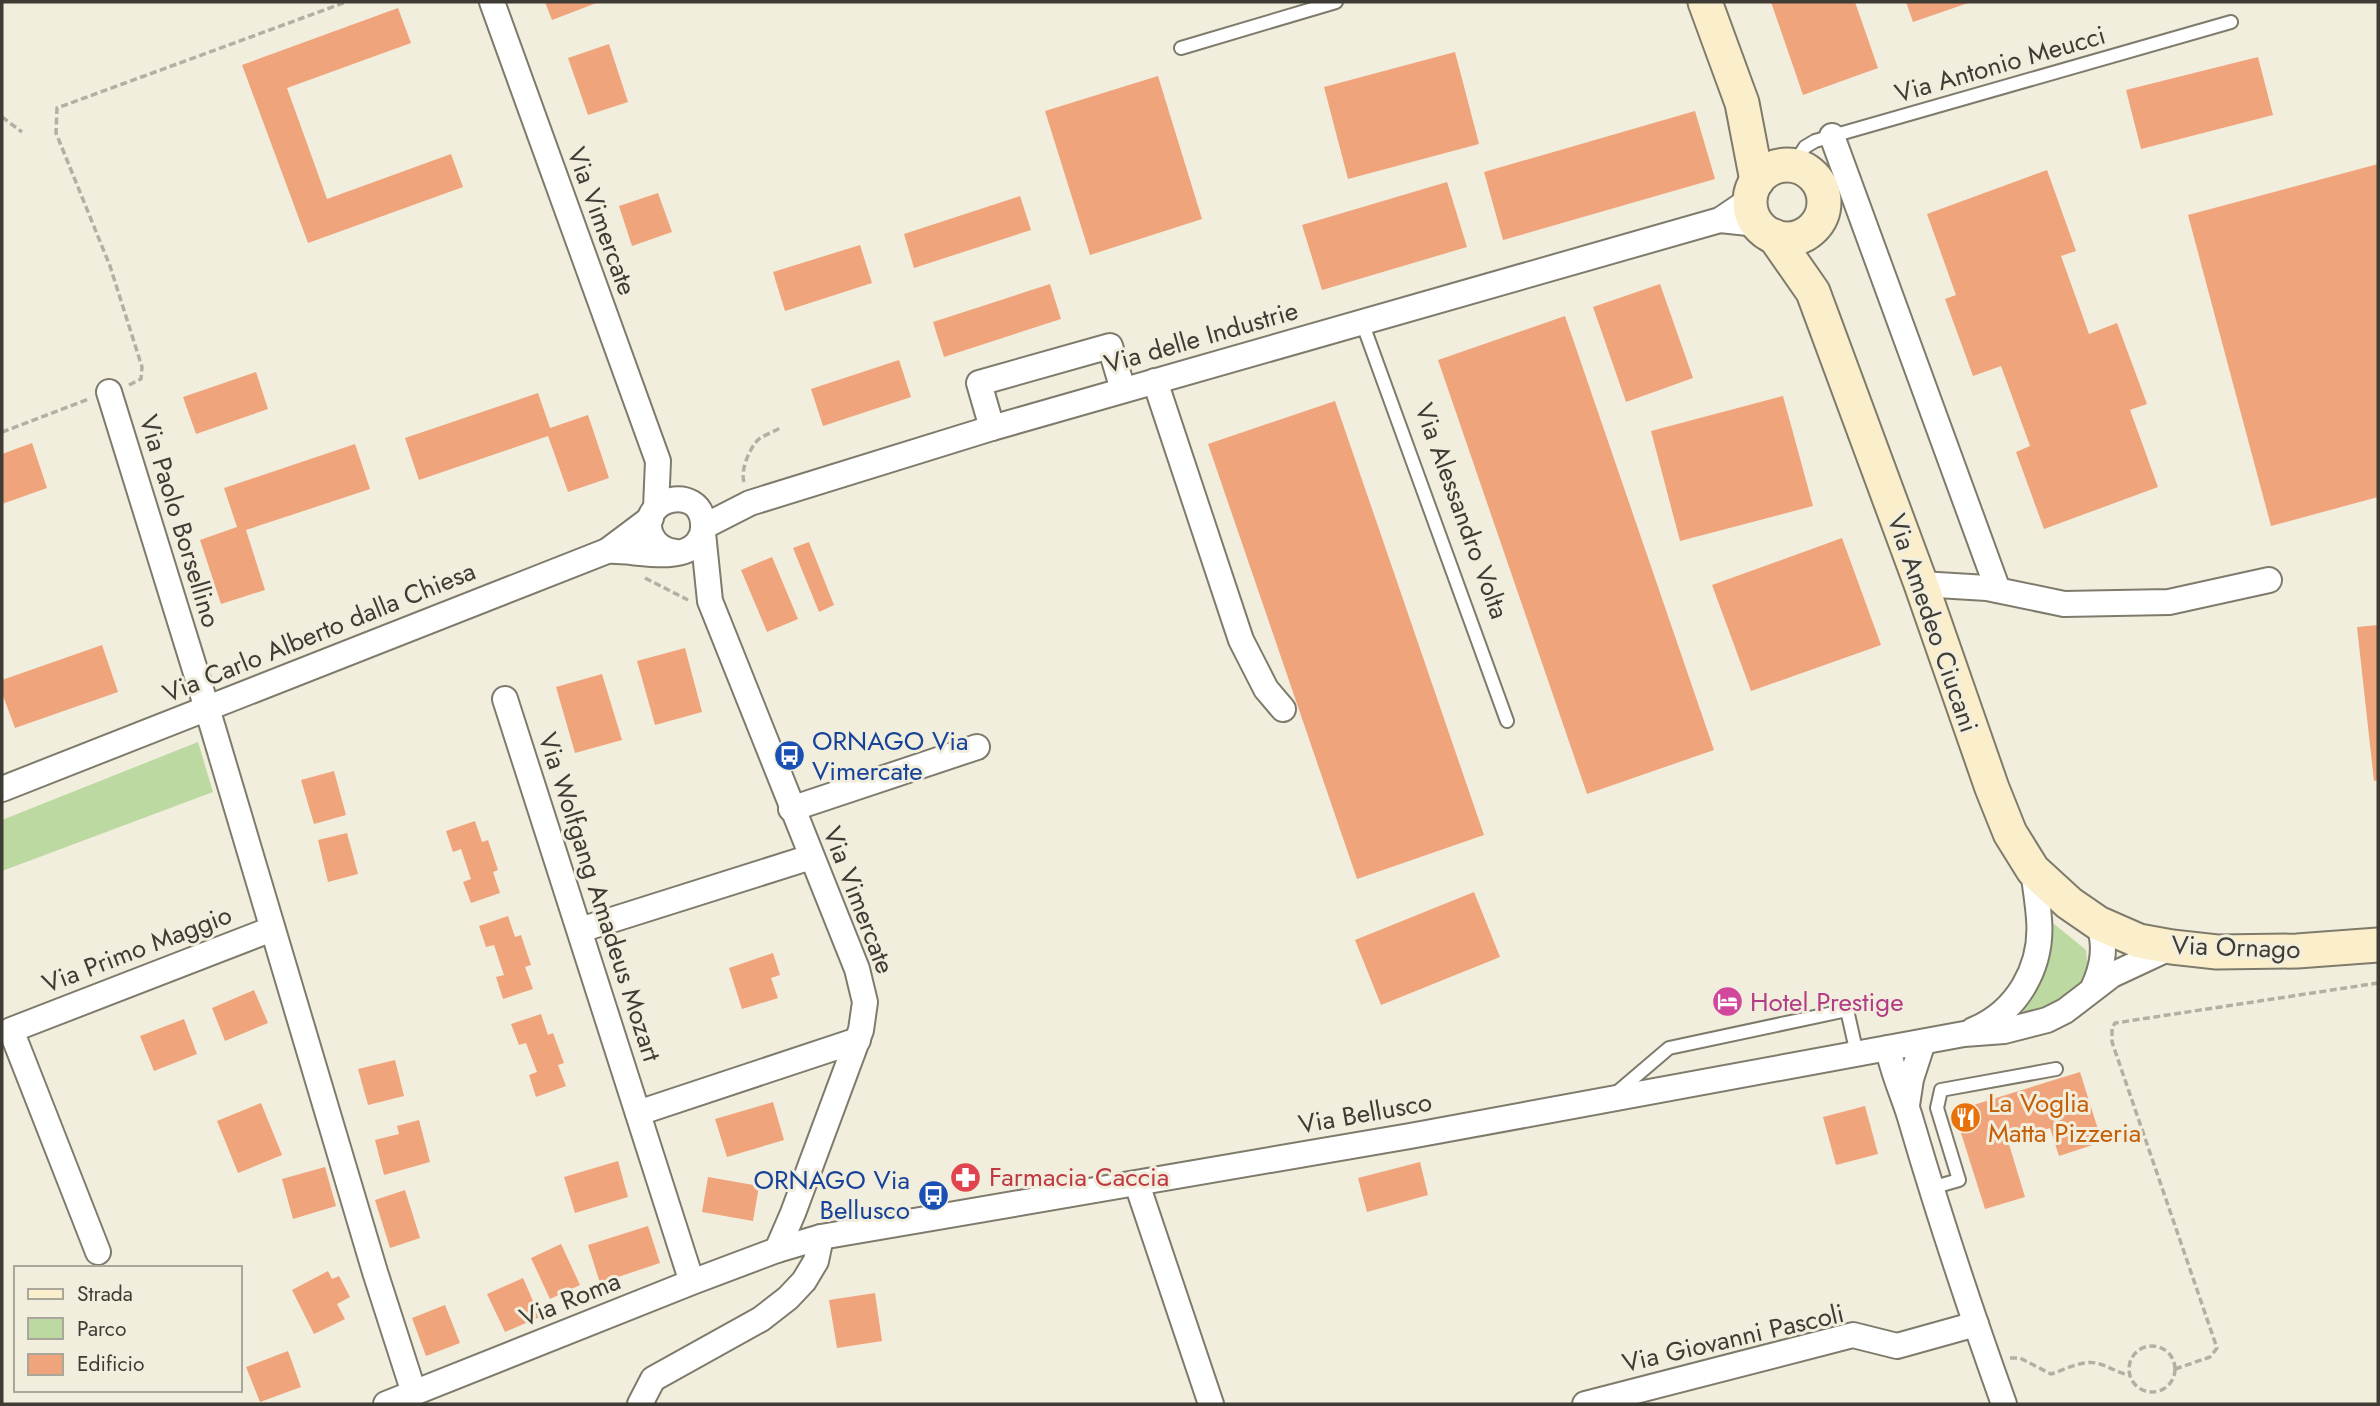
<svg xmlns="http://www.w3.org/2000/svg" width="2380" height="1406" viewBox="0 0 2380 1406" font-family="Jost,sans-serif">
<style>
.green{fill:#bbd9a1}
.building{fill:#efa47c}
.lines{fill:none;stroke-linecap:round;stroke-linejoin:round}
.lane-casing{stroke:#7f7b6c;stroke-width:16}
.street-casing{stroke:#7f7b6c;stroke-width:28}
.secondary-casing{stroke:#7f7b6c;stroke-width:37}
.path{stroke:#b3b0a3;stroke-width:3.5;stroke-dasharray:7 3.5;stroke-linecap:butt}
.lane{stroke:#fff;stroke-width:12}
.street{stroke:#fff;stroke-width:24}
.secondary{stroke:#fbeeca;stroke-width:33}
.labels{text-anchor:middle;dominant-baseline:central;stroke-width:6;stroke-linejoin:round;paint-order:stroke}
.street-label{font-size:26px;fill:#3e3c35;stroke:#f2eedd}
.transit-label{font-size:26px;fill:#164399;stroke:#f2eedd;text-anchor:start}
.hotel-label{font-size:26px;fill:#b23c85;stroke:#f2eedd;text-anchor:start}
.food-label{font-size:26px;fill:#c56008;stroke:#f2eedd;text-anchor:start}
.health-label{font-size:26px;fill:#be3a42;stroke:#f2eedd;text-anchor:start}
</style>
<rect width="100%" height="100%" fill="#f2eedd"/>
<g class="green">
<polygon points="198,742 213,792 2,871 2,820"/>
<polygon points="2048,919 2086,950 2088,968 2076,994 2026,1016 2023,1010"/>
</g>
<g class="building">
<polygon points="545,2 599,2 552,20"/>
<polygon points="1771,2 1855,2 1878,68 1803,95"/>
<polygon points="1906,2 1971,2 1913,22"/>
<polygon points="398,8 411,43 287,88 327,199 451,154 463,187 308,243 242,65"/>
<polygon points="609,44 628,102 588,115 568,58"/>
<polygon points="1455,52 1479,144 1348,179 1324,87"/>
<polygon points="2258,57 2273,115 2141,149 2126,90"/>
<polygon points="1158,76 1202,219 1090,255 1045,111"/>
<polygon points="1695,111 1715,179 1503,240 1484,172"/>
<polygon points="2378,164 2378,497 2271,526 2188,215"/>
<polygon points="2047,170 2076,251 2061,256 2089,334 2117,323 2147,404 2130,410 2158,487 2044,529 2016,452 2030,446 2001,366 1973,376 1945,299 1956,295 1927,214"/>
<polygon points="1447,182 1467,247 1322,290 1302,225"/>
<polygon points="658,193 672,232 632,246 619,206"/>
<polygon points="1020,196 1031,230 914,268 904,234"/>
<polygon points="860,245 872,283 785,311 773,272"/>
<polygon points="1050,284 1061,319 944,357 933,322"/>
<polygon points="1660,284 1693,378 1626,402 1593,307"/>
<polygon points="1565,316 1714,750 1587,794 1438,360"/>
<polygon points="899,360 911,397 823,426 811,389"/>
<polygon points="256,372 268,409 196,434 183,397"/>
<polygon points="538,393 550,428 588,415 609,478 568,492 548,436 419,480 405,438"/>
<polygon points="1783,396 1813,506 1680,541 1651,431"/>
<polygon points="1335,401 1484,835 1357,879 1208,444"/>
<polygon points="32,443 47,488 2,504 2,454"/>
<polygon points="355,444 370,489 246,530 265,590 221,604 200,540 237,527 224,488"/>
<polygon points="1842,538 1881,645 1751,691 1712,585"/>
<polygon points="809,542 834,605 819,612 793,548"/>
<polygon points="772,557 798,619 767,632 741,570"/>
<polygon points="2378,625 2378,780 2374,781 2357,627"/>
<polygon points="102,645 118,692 15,728 2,693 2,680"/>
<polygon points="685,648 702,712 655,725 637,661"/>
<polygon points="602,674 622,740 575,753 556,687"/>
<polygon points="334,771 346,815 314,824 301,780"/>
<polygon points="475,821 482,842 488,840 498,870 493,872 500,893 471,903 463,882 471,879 461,849 453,852 446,831"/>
<polygon points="347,833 358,874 328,882 318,840"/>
<polygon points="1474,892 1500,957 1381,1005 1355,940"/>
<polygon points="508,916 515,937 521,935 531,965 525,967 533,989 503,999 496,977 504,975 494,945 486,947 479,926"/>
<polygon points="773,953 780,975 771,978 778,998 742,1009 729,968"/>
<polygon points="254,990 268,1023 225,1041 212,1008"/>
<polygon points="541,1014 548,1035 553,1033 564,1063 558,1065 566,1086 536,1097 529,1075 537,1072 526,1043 519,1045 511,1024"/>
<polygon points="184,1019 197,1054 154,1071 140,1036"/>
<polygon points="395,1060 404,1096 368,1105 358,1069"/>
<polygon points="2080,1072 2102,1142 2059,1156 2050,1128 2008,1141 2025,1197 1985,1209 1954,1111"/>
<polygon points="773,1102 784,1140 727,1157 715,1119"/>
<polygon points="261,1103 282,1155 238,1173 217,1121"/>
<polygon points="1865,1106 1878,1154 1836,1165 1823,1117"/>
<polygon points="419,1120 430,1162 384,1175 375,1140 399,1134 397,1126"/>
<polygon points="618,1161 628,1197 575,1213 564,1177"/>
<polygon points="1420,1162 1428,1195 1367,1212 1358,1178"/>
<polygon points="325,1167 336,1206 293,1219 282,1179"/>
<polygon points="708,1177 759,1186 753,1221 702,1212"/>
<polygon points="405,1190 420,1238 390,1248 375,1200"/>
<polygon points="648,1226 660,1263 600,1283 588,1245"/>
<polygon points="561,1244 580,1285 550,1299 531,1258"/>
<polygon points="328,1271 332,1279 339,1276 350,1297 337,1304 345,1319 314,1334 292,1290"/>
<polygon points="523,1278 540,1317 505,1332 487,1294"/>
<polygon points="875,1293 882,1341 837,1348 829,1300"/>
<polygon points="445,1305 460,1343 426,1356 412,1318"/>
<polygon points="288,1351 301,1387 260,1402 246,1367"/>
</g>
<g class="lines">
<defs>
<g id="lane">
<polyline points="1181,48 1336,2"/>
<polyline points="1793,166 1805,147 1815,141 2231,22"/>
<polyline points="1362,322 1507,721"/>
<polyline points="1615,1094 1669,1048 1847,1010 1857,1054"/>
<polyline points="1931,1188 1959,1180 1937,1108 1941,1090 2056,1069"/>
</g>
<g id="street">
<polyline points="492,2 658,461 656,508"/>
<polyline points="1832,136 1998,590"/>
<polyline points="1720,220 1758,224"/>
<polyline points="1155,381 1241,640 1266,689 1283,709"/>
<polyline points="109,392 213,728 375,1272 414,1393"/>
<polyline points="992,428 979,383 1110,346 1123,390"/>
<polyline points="703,527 750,503 992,428 1720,220 1751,199"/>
<polyline points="703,533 710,601 857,969 865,1002 861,1030 793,1213 777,1250"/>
<path d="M607,551C632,549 679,564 697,543C702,537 704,530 703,523C700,483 637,498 651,535C656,546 665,551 676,552"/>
<polyline points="1921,584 1987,588 2064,604 2169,602 2269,580"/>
<polyline points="505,699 688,1270"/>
<polyline points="2,789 607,551 651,518"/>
<polyline points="791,809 977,747"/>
<polyline points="580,930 811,857"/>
<path d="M2093,988C2103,967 2107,945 2098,923"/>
<path d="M1973,1030C2017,1012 2043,967 2039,919C2038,903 2035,886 2033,870"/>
<path d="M1888,1048C1893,1075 1905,1098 1912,1124C1940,1219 1971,1312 2004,1404"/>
<polyline points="1907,1105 1911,1079 1923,1042"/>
<polyline points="638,1113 858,1040"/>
<polyline points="1137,1184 1211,1404"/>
<polyline points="98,1252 11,1030 272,929"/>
<polyline points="386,1404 692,1282 777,1250 821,1237 1410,1136 1964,1034 2004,1031 2047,1020 2065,1011 2112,975 2172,947"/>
<polyline points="640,1404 653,1379 761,1319 788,1298 804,1281 816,1261 821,1237"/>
<polyline points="1585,1404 1853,1335 1897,1346 1976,1324"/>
</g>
<g id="secondary">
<polyline points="1705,2 1742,103 1757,181"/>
<circle cx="1787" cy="202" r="37"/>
<polyline points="1774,236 1813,292 1921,584 1992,788 2010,833 2033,870 2069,903 2098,923 2139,941 2172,947 2217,952 2297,951 2378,945"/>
</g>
</defs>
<use href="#lane" class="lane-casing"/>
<use href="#street" class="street-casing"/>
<use href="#secondary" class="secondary-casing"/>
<g class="path">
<polyline points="2,117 22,132"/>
<polyline points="129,385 141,379 142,367 110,266 56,133 57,108 346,2"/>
<polyline points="2,432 89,399"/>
<path d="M744,482C740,470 750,447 759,439C765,435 773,432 780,428"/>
<polyline points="645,578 688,600"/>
<circle cx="2152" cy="1369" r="23"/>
<path d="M2010,1358H2020L2051,1374C2064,1370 2082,1360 2096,1363C2107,1365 2117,1373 2129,1375"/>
<polyline points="2175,1369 2210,1357 2217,1348 2112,1042 2112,1028 2115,1023 2378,983"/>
</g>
<use href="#lane" class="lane"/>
<use href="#street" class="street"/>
<use href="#secondary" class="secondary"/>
</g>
<defs>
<symbol id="bus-disc" viewBox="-11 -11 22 22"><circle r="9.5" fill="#1a4fb4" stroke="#f2eedd"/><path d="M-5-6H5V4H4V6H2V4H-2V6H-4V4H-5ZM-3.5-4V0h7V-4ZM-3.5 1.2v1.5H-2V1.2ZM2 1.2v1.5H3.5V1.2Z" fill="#fff"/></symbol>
<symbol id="hotel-disc" viewBox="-11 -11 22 22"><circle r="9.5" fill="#d1479c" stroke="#f2eedd"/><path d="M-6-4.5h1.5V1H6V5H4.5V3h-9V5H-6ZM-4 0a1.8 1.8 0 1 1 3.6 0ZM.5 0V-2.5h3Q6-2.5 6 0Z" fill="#fff"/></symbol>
<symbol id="restaurant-disc" viewBox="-11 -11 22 22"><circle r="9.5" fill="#e8710a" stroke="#f2eedd"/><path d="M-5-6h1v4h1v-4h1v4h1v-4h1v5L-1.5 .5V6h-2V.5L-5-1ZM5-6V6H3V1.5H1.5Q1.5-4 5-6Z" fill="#fff"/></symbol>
<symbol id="pharmacy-disc" viewBox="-11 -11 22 22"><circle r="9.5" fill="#e0444e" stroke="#f2eedd"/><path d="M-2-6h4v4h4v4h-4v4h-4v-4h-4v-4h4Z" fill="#fff"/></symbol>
</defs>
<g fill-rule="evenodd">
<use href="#bus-disc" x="772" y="738" width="35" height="35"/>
<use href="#hotel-disc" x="1710" y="984" width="35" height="35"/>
<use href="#restaurant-disc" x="1948" y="1100" width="35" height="35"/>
<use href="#pharmacy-disc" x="948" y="1160" width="35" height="35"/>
<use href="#bus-disc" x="916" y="1178" width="35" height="35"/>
</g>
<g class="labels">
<g class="street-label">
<text transform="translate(2000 64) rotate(-16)">Via Antonio Meucci</text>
<text transform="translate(602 221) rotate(70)">Via Vimercate</text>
<text transform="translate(1201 337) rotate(-16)">Via delle Industrie</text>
<text transform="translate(1462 511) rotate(70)">Via Alessandro Volta</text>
<text transform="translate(180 521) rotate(73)">Via Paolo Borsellino</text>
<text transform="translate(1933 623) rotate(71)">Via Amedeo Ciucani</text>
<text transform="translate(319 632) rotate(-22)">Via Carlo Alberto dalla Chiesa</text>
<text transform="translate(600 897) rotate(72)">Via Wolfgang Amadeus Mozart</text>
<text transform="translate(859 900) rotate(69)">Via Vimercate</text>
<text transform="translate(2236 947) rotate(2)">Via Ornago</text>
<text transform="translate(137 949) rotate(-21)">Via Primo Maggio</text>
<text transform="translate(1365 1113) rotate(-10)">Via Bellusco</text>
<text transform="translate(570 1299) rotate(-22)">Via Roma</text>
<text transform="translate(1733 1338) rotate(-13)">Via Giovanni Pascoli</text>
</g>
<g class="transit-label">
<text x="812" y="741">ORNAGO Via<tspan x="812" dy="30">Vimercate</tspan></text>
<text x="910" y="1180" text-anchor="end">ORNAGO Via<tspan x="910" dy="30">Bellusco</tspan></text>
</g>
<g class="hotel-label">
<text x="1750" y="1002">Hotel Prestige</text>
</g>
<g class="food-label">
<text x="1988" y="1103">La Voglia<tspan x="1988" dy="30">Matta Pizzeria</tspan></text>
</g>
<g class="health-label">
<text x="989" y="1177">Farmacia Caccia</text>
</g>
</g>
<rect width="2380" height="1406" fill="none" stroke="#3e3c35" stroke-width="7"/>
<rect x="14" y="1266" width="228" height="126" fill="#f2eedd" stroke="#aaa79a" stroke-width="2"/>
<rect x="28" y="1289" width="35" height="10" fill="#fbeeca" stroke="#aaa79a" stroke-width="2"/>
<text x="77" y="1301" font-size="21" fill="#3e3c35">Strada</text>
<rect x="28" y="1318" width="35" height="21" fill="#bbd9a1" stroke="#aaa79a" stroke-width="2"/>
<text x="77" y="1336" font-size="21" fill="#3e3c35">Parco</text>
<rect x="28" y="1354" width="35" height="21" fill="#efa47c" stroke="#aaa79a" stroke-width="2"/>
<text x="77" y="1371" font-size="21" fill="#3e3c35">Edificio</text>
</svg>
